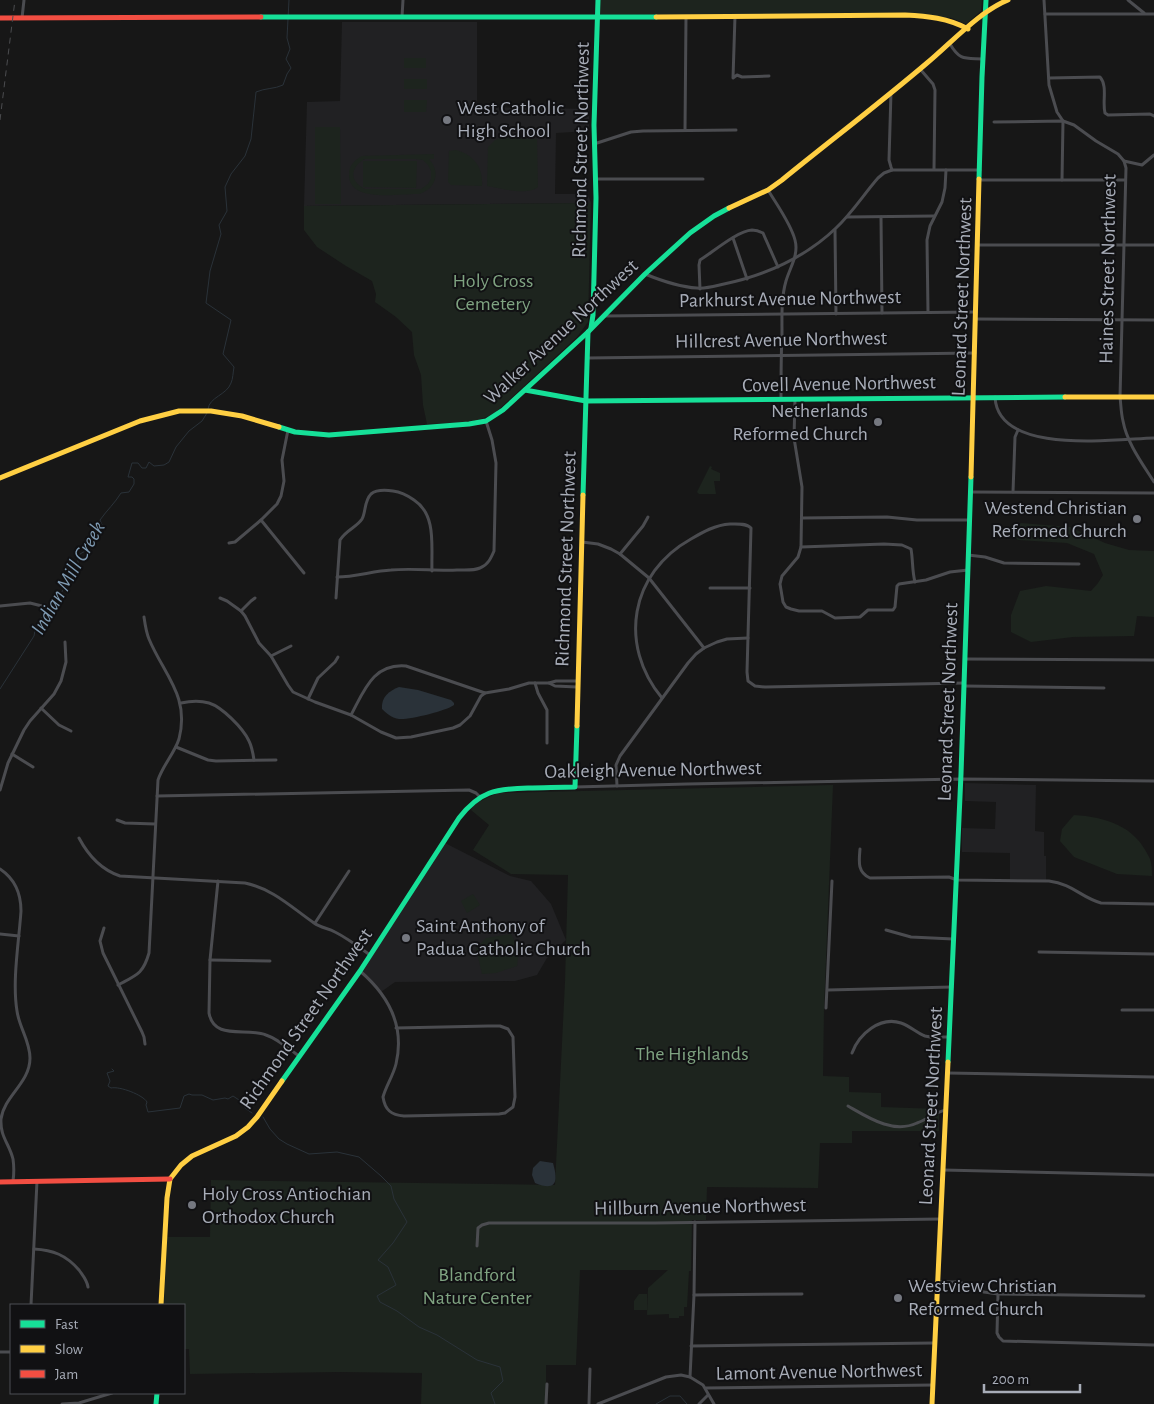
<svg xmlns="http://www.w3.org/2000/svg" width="1154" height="1404" viewBox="0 0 1154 1404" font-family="'Alegreya Sans',sans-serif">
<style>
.built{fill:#212123}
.green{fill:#1d241e;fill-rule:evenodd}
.water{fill:#2a3239}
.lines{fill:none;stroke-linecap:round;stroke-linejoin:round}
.stream{stroke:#2a3239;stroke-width:1}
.street{stroke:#4b4c50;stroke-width:3}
.fast{stroke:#16e098;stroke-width:5}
.slow{stroke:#ffcf43;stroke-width:5}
.jam{stroke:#f24e42;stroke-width:5}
.rail{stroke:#4b4c4f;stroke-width:1;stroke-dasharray:6 5;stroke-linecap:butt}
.poi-dot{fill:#757880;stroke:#111113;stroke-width:2}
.labels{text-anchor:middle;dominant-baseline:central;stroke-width:4;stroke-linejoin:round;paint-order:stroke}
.poi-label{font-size:20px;fill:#a8adb8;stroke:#111113;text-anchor:start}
.street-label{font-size:20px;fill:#a8adb8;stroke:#111113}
.park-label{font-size:20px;fill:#7fa381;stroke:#111113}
.water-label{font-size:21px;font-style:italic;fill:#7f9bb3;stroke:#111113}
</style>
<rect width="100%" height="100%" fill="#171717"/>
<g class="built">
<polygon points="342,22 477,22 477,107 589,109 589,131 556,133 555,194 588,194 591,203 304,206 307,102 340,101"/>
<polygon points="965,783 1036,785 1035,831 1044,832 1044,856 1046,856 1046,880 1010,879 1010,853 962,852 962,828 995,829 996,802 965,801"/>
<polygon points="443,842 510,876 531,881 551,904 566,940 547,958 537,975 515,981 395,982 381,992 360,971"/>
</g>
<g class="green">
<polygon points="600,0 982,0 981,11 966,24 952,18 932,16 600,14"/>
<rect x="404" y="58" width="22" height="10"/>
<rect x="404" y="79" width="23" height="10"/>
<polygon points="404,100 427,100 426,112 404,112"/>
<polygon points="315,127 340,127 341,204 315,204"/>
<path d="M503,137L537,139L538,187C527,196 500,188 487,186L488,147L495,140Z"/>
<path d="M456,150C474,155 483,167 482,186L451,185L448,182L449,151Z"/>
<path d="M434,154V159H429C441,172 436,189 419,194C400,193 348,204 349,174C349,165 355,160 362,156ZM365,159H416L423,160L428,165L431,171V179L428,184L421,189H365C349,181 350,167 365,159Z"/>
<polygon points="363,161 417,161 416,188 363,187"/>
<path d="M591,203L588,322L577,337L496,412C476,425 450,423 427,424L423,405L421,375L414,355L412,332L396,317L375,302L376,294L372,281L346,266L317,247L304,230V206Z"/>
<polygon points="710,466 712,467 711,469 720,473 720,481 714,481 716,494 699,494 697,492"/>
<polygon points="1021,523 1070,527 1105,543 1129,550 1154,551 1154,617 1137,616 1134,636 1073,637 1031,642 1011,632 1011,615 1020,591 1046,586 1091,591 1098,583 1103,575 1094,554 1067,543 1018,540 1009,533"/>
<polygon points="833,785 824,1009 823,1076 849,1077 849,1092 881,1093 881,1107 939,1109 939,1131 852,1131 852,1143 820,1143 818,1188 707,1187 706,1220 692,1220 691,1271 689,1271 687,1307 684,1307 684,1316 679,1316 679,1318 669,1318 669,1314 647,1315 648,1288 668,1270 580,1270 576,1365 546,1365 546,1404 421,1404 422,1373 339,1372 190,1374 189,1349 184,1349 184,1305 164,1305 167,1237 210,1237 211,1180 555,1185 565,982 568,875 511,874 473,850 489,825 471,810 474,804 498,793"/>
<path d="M1074,815C1106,817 1135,826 1149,857C1152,862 1152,870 1152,876L1117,874L1074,857L1060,841L1062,829Z"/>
<polygon points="473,894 480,905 467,913 461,901"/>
<polygon points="511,934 519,949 517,966 496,973 482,974 476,948 486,938"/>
<polygon points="639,1294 647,1294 647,1310 634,1310 634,1301"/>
</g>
<g class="water">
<path d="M399,687L418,690L451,700L454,703V705C446,711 409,720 399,719C392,718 387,714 382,709C381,697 389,691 399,687Z"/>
<path d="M540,1161L553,1163C558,1181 557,1192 535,1183L532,1175L533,1168Z"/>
</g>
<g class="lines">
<g class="stream">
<path d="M208,409C209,397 227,395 231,383C233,379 233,372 234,367L223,354L231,320L206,303L210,271L221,234L219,225L227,211L225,187L231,174L245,156L251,139L256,92C265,88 275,89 283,85L287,74L291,68L286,59L290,49L287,38L289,0"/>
<path d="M0,689L34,636L36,625L41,618L52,611L55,604L72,574L78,566V557L80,554L87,550L93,536L102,525L100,520C107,510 115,503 121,493L129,492L134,484V479L132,477H128L132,463H138L142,468H146L149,462L154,466L164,465L169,462L176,447L189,431L202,421L207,413"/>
<path d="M112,1069L114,1071L107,1073L110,1081L108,1086L111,1088C120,1086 143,1095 147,1102L146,1105L148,1112L180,1108L184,1096L189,1094L192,1095H202L213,1100L225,1098L228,1099L233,1096L242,1102L245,1108L252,1113"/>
<polyline points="263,1117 270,1129 279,1139 287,1144 309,1154 337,1152 359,1157 381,1176 391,1186 394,1199 407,1222 393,1243 378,1260 388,1267 396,1285 377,1296 380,1302 397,1311 419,1327 437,1335 477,1360 500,1367 503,1381 491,1393 495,1404"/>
<polyline points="656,1404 670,1396 680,1396 687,1404"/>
</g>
<g class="street">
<polyline points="1044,0 1049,85 1057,112 1063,121 1062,180"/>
<polyline points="1128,0 1144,13"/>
<polyline points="1045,14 1154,14"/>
<polyline points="735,16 733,78 737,75 742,77 769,76"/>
<polyline points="402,17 403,0"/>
<polyline points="22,18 24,0"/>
<path d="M950,44C960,61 965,58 983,59"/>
<polyline points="920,69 933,84 935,90 934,169"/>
<path d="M1049,78L1100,77C1108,86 1102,102 1105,113L1108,115L1150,114L1154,116"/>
<polyline points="891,92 889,160 891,167 892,170"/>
<path d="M994,122L1063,121L1074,125L1096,141L1118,154L1124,161L1126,168L1120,397C1121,405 1121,413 1123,421C1127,443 1142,463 1154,482"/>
<polyline points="685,130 686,17"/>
<polyline points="594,144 631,132 643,131 736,130"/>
<polyline points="1124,161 1142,165 1154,155"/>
<polyline points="595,179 703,179"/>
<polyline points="980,180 1125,180"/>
<path d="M768,190C777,205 791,224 795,240C799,255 790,267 786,281C781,298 782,317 782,334C781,356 781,378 781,399"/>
<polyline points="847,217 934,216"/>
<polyline points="881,217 882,313"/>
<polyline points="835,230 836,314"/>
<polyline points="733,238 747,279"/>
<polyline points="978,245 1154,245"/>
<path d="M645,274C662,281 679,287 697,288C706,289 715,286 724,284C764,276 806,257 836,228C852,213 864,194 878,178L884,173L892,170H980"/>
<path d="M700,289L699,265L700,260C713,252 737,231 752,230C756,230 759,231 763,233L778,267"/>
<polyline points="928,312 927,240 930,226 942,202 945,188 946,170"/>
<polyline points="605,316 976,312"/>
<polyline points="976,319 1154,320"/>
<polyline points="587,358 975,353"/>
<path d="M995,397C998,456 1115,439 1154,438"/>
<polyline points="795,399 794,438 802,487 801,547 798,557 782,576 780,584 783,602 786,607 791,609 799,611 822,611 835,618 860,617 868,610 893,610 895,607 897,586 899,584 926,580 950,572 968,570"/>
<polyline points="970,492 1154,493"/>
<polyline points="1013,492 1015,437 1018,430"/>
<polyline points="802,518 887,517 917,520 969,520"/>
<polyline points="261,520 304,573"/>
<polyline points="582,542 598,544 611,549 620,554 649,578 704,648"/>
<polyline points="229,543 235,542 261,520 277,504 281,496 284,481 282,460 288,430"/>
<path d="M801,547L884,544L902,545L911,549C913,560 912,571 915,582"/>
<polyline points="620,554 643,526 648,517"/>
<polyline points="968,555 985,557 1004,563 1079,564"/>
<path d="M337,577C355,577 373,571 391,570C413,568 435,571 457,570C464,570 473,571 480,568C488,565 491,558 494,551L496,463L492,440L486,421"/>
<polyline points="710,588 750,588"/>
<polyline points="220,598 227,601 241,611 245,616 259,643 271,656 288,685 293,692 315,702 351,715 381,732 396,738 411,737 453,728 460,725 470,716 481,696 485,693 509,689 529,683 549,683 556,681 577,681"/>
<path d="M336,598L340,540C346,530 357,527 362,519C366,512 364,501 371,494C377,489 386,490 393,491C401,492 407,495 414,500C437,515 431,547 432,571"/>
<polyline points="0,606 30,603 42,606"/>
<polyline points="241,611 251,601 255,598"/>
<polyline points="271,656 291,646"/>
<polyline points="965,659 1154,660"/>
<polyline points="535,683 538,693 547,710 547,743"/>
<polyline points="549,683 555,686 577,687"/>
<polyline points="964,686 1104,688"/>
<path d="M662,698C618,645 630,573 691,539C703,532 715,525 730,524C737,524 746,523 751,528L747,672L748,681L755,686L765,687L964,683"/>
<polyline points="308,699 318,678 335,662 338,657"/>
<path d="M181,703C190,701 199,700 209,703C222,707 243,728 249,741C252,747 253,753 254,760"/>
<polyline points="41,708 59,725 71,731"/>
<path d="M351,715C364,691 373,663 406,666L485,693"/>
<polyline points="176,747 208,760 216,761 276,760"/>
<polyline points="12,754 33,767"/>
<polyline points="617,786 616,765 620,756 688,663 696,654 704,648 717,642 727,639 748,638"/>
<polyline points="575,787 687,784 961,779 1154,781"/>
<polyline points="0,790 8,763 24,730 30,721 54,694 61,681 66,662 65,642"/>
<polyline points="157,796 469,790 476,793 480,797"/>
<polyline points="117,820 125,823 155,824"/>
<path d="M79,838C88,855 102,870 120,876L245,883C273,889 291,907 314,923C321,928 328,928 335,932C347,938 359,947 370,955"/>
<path d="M860,849C859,861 857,872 870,878L949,877L957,880L1049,881C1073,884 1080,897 1101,903L1154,904"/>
<path d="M0,869C15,879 21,894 21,911C19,941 12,981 17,1011C19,1027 30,1041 30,1058C30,1083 4,1096 1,1119C0,1137 9,1143 13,1159C14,1166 14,1174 13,1181"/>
<path d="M218,881L210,960L209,1013C214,1041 246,1027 266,1035C278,1039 289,1049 299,1056"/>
<polyline points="315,923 349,871"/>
<polyline points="104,928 100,941 103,953 142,1032 144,1037 145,1044"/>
<polyline points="886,930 911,937 953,939"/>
<polyline points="0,934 19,936"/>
<polyline points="1039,952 1154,954"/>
<polyline points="210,960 270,961"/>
<path d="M360,971C388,995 405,1026 396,1064C393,1076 386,1086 383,1097C385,1110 391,1115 404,1116L499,1114L505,1113L513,1107L515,1097L513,1037L508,1029L500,1026H488L396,1028"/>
<path d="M118,985C137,975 143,974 149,953L158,780C163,765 174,754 179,739C190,696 164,675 149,639C146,632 145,624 144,617"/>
<polyline points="828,990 952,987"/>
<polyline points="826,1008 832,881"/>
<polyline points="1122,1010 1154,1010"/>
<path d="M852,1053C859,1034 880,1016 901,1023C910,1026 917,1033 925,1036C932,1038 942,1037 949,1037"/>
<polyline points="948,1073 1154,1077"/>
<path d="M848,1106C869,1118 893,1134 917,1123C928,1119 935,1112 946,1110"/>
<polyline points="943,1170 1154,1175"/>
<polyline points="477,1246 478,1228 482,1225 489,1223 655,1223 941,1219"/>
<path d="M34,1249C53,1250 66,1255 79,1270C83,1276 87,1280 88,1287"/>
<polyline points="937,1282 959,1282 984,1292 998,1294 1144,1296"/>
<polyline points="998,1294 997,1333 999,1337 1003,1341 1154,1345"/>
<polyline points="694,1295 802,1294"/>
<polyline points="31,1305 37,1181"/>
<polyline points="691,1346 934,1343"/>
<polyline points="0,1352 11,1352"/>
<polyline points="690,1377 694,1295 695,1222"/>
<polyline points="706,1388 933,1385"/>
<polyline points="62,1404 79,1403 112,1393"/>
<polyline points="546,1404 547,1384"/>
<polyline points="589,1404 590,1369"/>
<polyline points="598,1404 666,1377 681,1375 690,1377 703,1385 714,1404"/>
<polyline points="699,1404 708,1395"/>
</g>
<g class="fast">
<polyline points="261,17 656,17"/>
<polyline points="979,179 982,77 986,0"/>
<polyline points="591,328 593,315 596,198 594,125 598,0"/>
<polyline points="525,390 586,401 1065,397"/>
<polyline points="279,427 295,432 329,435 469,424 486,421 503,410 588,332 645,274 690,233 714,216 729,208"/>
<polyline points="583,495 588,332"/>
<polyline points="948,1062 961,774 971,477"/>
<path d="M282,1081L360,971L459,818C480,791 495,789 528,788C543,788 559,787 575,787L577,726"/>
<polyline points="156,1404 157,1393"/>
</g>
<g class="slow">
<path d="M656,17L905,15C927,16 948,18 968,29"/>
<path d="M729,208L768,190L782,180C830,141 880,103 927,63C951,43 980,11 1008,0"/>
<polyline points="1065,397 1154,397"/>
<polyline points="971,477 979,179"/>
<polyline points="0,478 140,421 179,411 211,411 242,416 279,427"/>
<polyline points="577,726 583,495"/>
<polyline points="161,1305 167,1198 170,1179 181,1165 192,1156 236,1136 248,1127 257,1117 282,1081"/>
<polyline points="932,1404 948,1062"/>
</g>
<g class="jam">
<polyline points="0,18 261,17"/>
<polyline points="0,1182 170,1179"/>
</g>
<polyline class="rail" points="0,120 15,0"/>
</g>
<g class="poi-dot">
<circle cx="447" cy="120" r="5"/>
<circle cx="878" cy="422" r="5"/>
<circle cx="1137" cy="519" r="5"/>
<circle cx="406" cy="938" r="5"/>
<circle cx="192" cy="1205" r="5"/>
<circle cx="898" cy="1298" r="5"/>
</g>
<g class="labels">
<g class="poi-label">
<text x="457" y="108">West Catholic<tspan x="457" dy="23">High School</tspan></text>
<text x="868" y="411" text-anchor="end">Netherlands<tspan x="868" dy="23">Reformed Church</tspan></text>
<text x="1127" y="508" text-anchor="end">Westend Christian<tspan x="1127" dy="23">Reformed Church</tspan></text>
<text x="416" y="926">Saint Anthony of<tspan x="416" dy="23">Padua Catholic Church</tspan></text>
<text x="202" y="1194">Holy Cross Antiochian<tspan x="202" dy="23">Orthodox Church</tspan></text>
<text x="908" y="1286">Westview Christian<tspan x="908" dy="23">Reformed Church</tspan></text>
</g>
<g class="street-label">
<text transform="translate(581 150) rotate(-89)">Richmond Street Northwest</text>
<text transform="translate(1108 269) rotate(-89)">Haines Street Northwest</text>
<text transform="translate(962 297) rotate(-88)">Leonard Street Northwest</text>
<text transform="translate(790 299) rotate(-1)">Parkhurst Avenue Northwest</text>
<text transform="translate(561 332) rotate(-43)">Walker Avenue Northwest</text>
<text transform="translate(781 340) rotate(-1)">Hillcrest Avenue Northwest</text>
<text transform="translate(839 384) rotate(-1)">Covell Avenue Northwest</text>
<text transform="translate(566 559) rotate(-88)">Richmond Street Northwest</text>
<text transform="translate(948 702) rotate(-88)">Leonard Street Northwest</text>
<text transform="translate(653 770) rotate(-1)">Oakleigh Avenue Northwest</text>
<text transform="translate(306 1019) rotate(-55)">Richmond Street Northwest</text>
<text transform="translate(931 1106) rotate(-87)">Leonard Street Northwest</text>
<text transform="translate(700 1207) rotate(-1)">Hillburn Avenue Northwest</text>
<text transform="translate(819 1372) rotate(-1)">Lamont Avenue Northwest</text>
</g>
<g class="park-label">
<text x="493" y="281">Holy Cross<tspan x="493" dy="23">Cemetery</tspan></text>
<text x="692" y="1054">The Highlands</text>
<text x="477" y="1275">Blandford<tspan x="477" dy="23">Nature Center</tspan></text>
</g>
<g class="water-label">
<text transform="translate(68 578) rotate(-60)">Indian Mill Creek</text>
</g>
</g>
<rect x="10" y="1304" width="175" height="90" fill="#111113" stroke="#4d4f55"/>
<rect x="20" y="1320" width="25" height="8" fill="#16e098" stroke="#4d4f55"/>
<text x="55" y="1329" font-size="15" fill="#a8adb8">Fast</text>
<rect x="20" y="1345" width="25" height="8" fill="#ffcf43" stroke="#4d4f55"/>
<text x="55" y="1354" font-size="15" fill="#a8adb8">Slow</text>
<rect x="20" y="1370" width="25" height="8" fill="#f24e42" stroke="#4d4f55"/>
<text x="55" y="1379" font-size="15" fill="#a8adb8">Jam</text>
<path d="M984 1384v8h96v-8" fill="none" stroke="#a8adb8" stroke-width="2.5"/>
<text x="992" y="1384" font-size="15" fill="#a8adb8" stroke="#111113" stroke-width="4" paint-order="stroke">200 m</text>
</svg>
